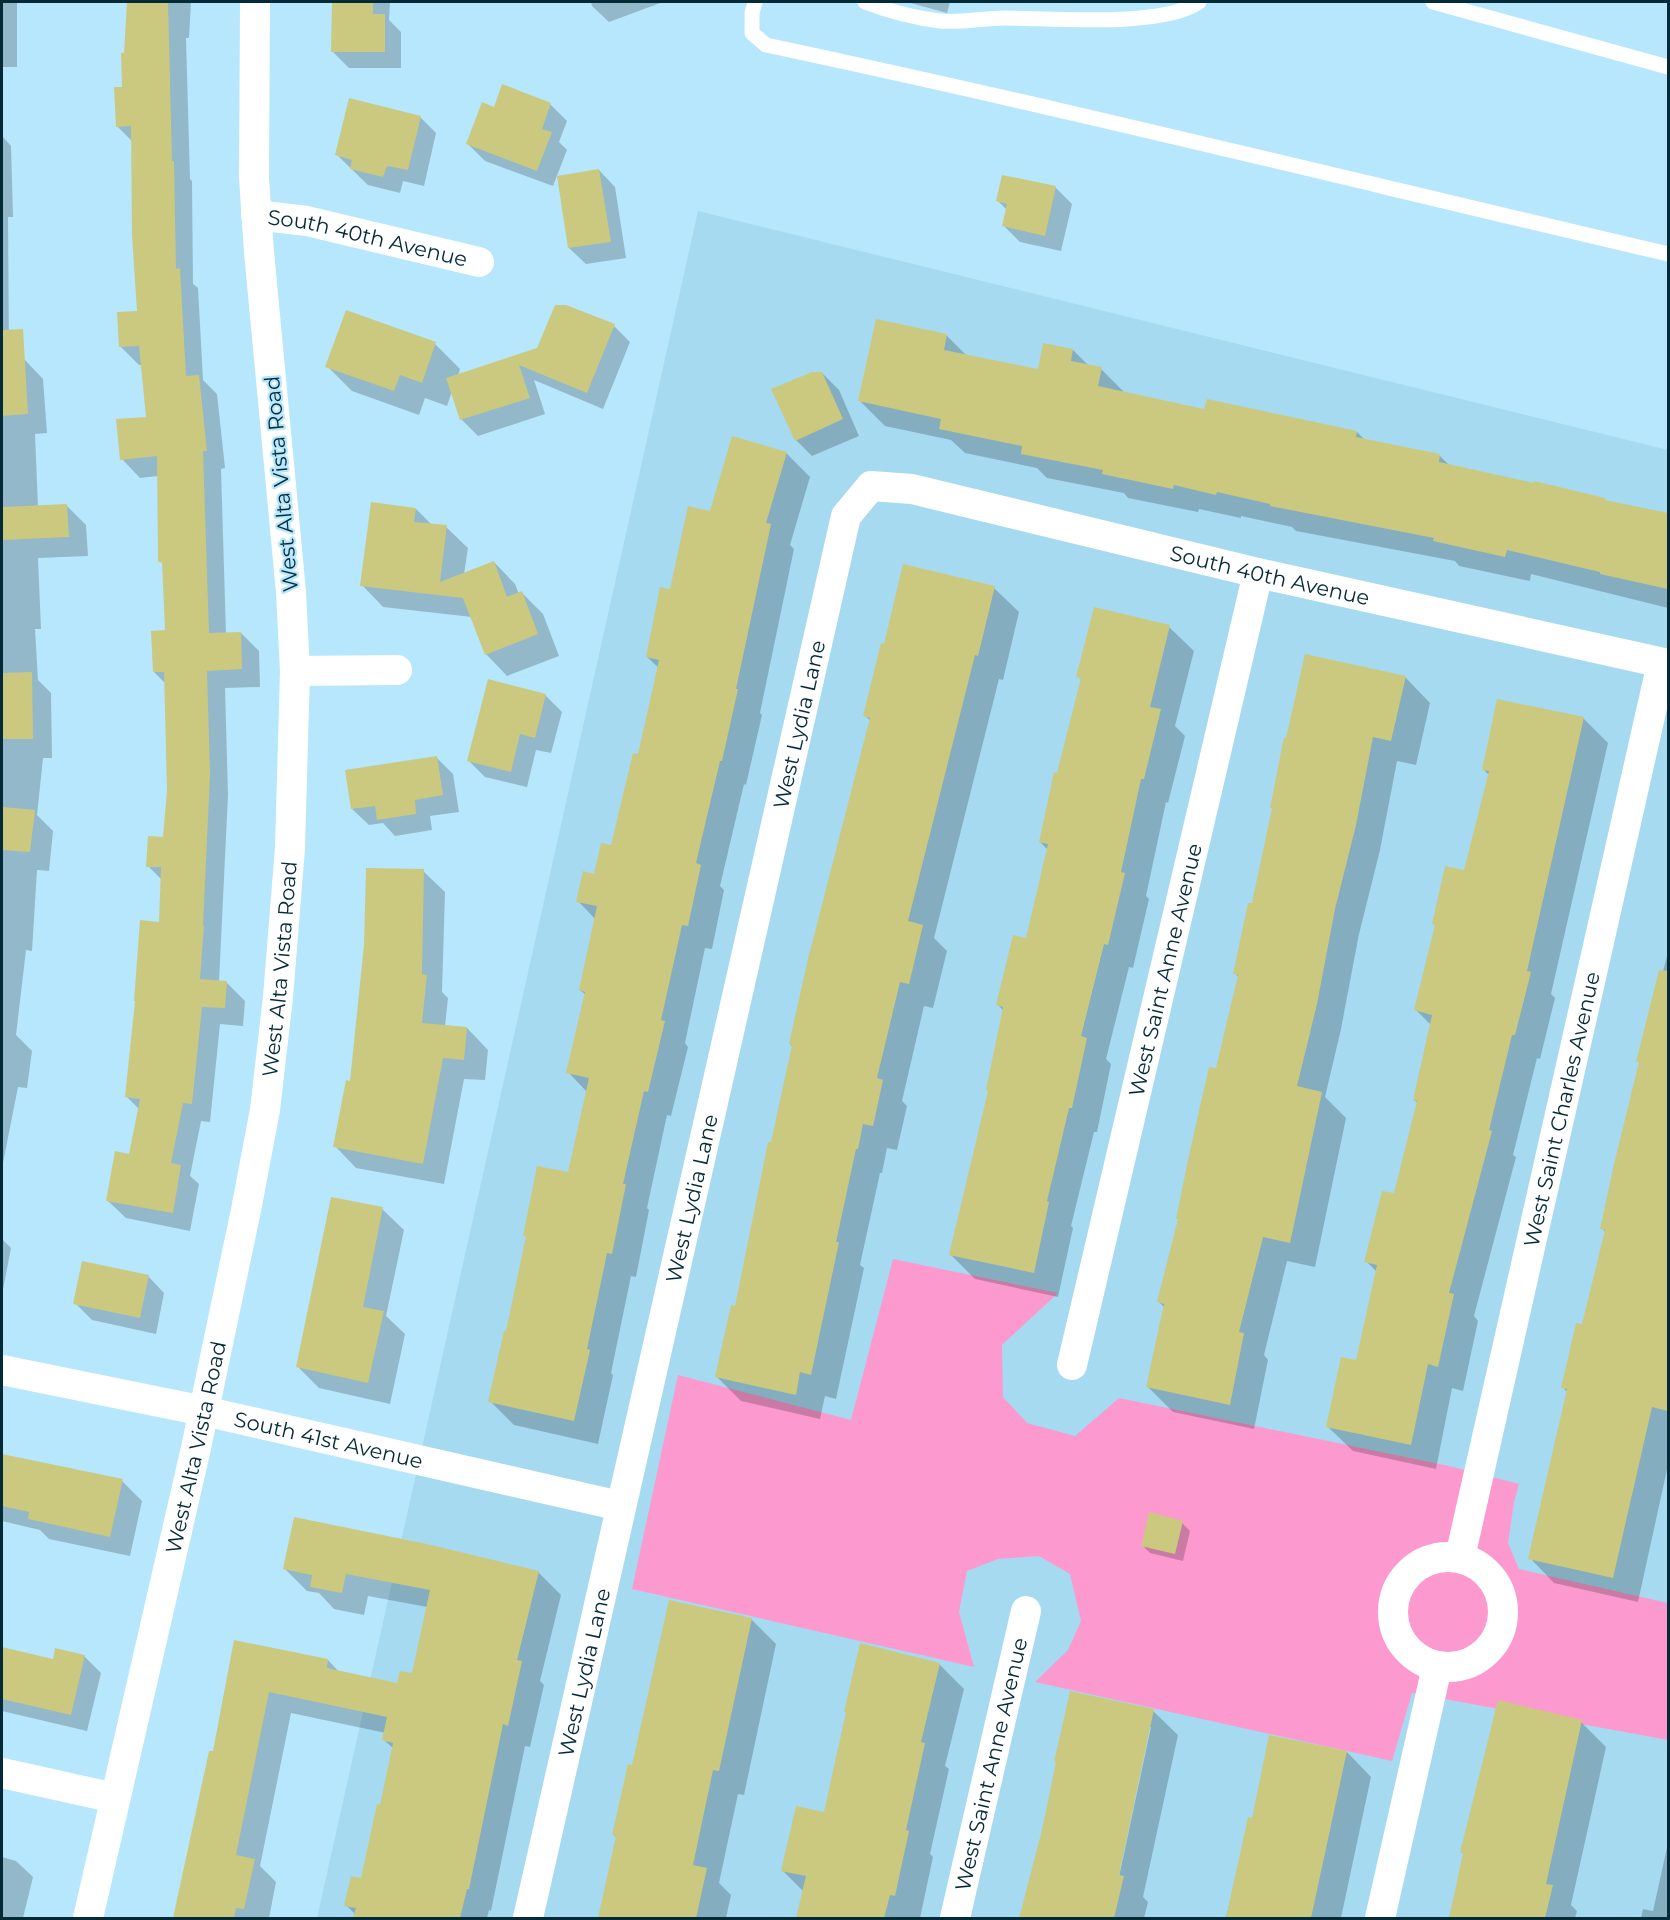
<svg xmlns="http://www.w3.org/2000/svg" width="1670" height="1920" viewBox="0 0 1670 1920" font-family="Montserrat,sans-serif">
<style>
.built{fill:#a6daf1}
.green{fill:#fc9acf}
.shadow{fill:#0003;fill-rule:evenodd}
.building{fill:#cbc97f}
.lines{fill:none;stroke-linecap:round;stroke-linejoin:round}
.lane{stroke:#fff;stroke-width:15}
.street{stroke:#fff;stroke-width:30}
.labels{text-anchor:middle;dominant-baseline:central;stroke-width:4.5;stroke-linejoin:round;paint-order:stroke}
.street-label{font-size:21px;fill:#042a38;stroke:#b7e7fc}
</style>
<rect width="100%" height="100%" fill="#b7e7fc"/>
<polygon class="built" points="698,211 1668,450 1668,1918 317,1918"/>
<polygon class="green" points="893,1259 1058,1293 1002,1345 1003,1397 1027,1423 1075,1436 1119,1398 1449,1466 1519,1484 1514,1502 1508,1543 1519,1569 1668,1603 1668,1740 1412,1693 1392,1761 1035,1682 1068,1650 1081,1621 1070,1574 1039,1556 998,1559 967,1571 959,1612 974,1667 632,1589 678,1375 851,1420"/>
<g class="shadow">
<rect x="2" y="2" width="15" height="65"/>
<polygon points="128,2 191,2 189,38 186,38 190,179 192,181 193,284 198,288 203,380 217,394 225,468 221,469 226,634 241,633 259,651 260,687 225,688 228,795 219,982 227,983 245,1001 243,1026 220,1024 210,1122 201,1121 190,1176 199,1184 190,1231 126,1218 107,1200 131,1155 140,1110 126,1096 161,923 162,880 148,866 164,838 168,790 166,684 154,672 166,631 164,565 160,561 158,476 140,478 122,459 148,418 142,365 139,365 121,347 138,312 132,141 117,126 123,89"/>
<polygon points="333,2 390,2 389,20 401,32 401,68 349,68 332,51"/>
<polygon points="591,2 663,2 609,22 592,6"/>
<polygon points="907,2 950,2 947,13"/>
<polygon points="550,104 567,121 559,142 567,150 553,186 485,161 468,144 495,108"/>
<polygon points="420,117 436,133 424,186 403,181 400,193 368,185 337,155"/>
<polygon points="2,136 11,146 13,217 8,217 9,360 24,359 43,379 47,433 35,434 38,507 67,506 86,525 88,556 38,558 41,629 35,629 38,680 51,693 52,758 43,758 37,815 53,831 49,871 37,870 32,951 26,950 16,1035 32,1051 27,1088 18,1087 2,1168"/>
<polygon points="599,170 615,187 626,258 586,264 569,248"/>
<polygon points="1055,187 1072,204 1061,251 1020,242 1004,226 1007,210 998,201"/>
<polygon points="614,326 630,342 603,409 534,380 545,414 478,436 462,420 452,391 447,406 425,398 419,415 352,391 327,366 435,344 460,369 458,376"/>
<polygon points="946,335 967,356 1039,370 1073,350 1089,366 1101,369 1126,394 1206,410 1357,432 1365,440 1440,456 1450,466 1668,515 1668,608 1531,574 1530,581 1459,566 1455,561 1296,531 1292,527 1241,516 1241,518 1199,509 1198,512 1128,498 1124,493 1047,478 1037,468 965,453 951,440 885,426 860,401"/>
<polygon points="822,373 839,390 859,436 812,456 796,440"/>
<polygon points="786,453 810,477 790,545 794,549 760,713 762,715 746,785 744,784 720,886 724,890 712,949 705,948 685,1043 688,1047 671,1116 667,1115 647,1208 649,1210 636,1277 631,1276 611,1373 613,1375 598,1444 514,1425 490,1401 507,1333 527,1237 525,1235 569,1174 587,1092 568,1072 586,995 580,990 596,920 578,901 613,847 639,756 659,668 647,657 671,591 711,513"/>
<polygon points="416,509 432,525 446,527 468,548 464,574 494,562 515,584 519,594 522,593 543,614 559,656 507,676 486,654 472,617 383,607 362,585"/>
<polygon points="994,588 1019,612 1003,680 999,679 934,938 947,951 933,1008 924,1006 902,1101 907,1106 897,1150 887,1148 882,1173 880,1173 860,1265 864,1268 836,1399 825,1396 820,1419 741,1401 716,1376 736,1308 793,1047 790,1044 871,721 864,715 885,646"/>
<polygon points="1169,627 1194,651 1175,726 1185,736 1168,803 1166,802 1146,896 1149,899 1133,968 1129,967 1106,1059 1111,1064 1097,1132 1094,1132 1071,1226 1073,1228 1058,1297 975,1279 950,1254 989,1091 1004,1011 998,1005 1027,940 1048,850 1040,842 1082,680 1078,676"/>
<polygon points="1306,656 1406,678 1430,703 1416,765 1397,761 1380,850 1359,934 1341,1029 1325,1097 1346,1118 1315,1267 1287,1261 1264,1355 1268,1360 1254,1429 1173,1412 1148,1387 1164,1307 1159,1302 1239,978 1235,973 1253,905"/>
<polygon points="545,695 562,712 551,753 536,750 527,787 485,777 468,760"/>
<polygon points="1583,718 1608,743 1551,994 1555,998 1540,1059 1537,1058 1513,1155 1516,1157 1474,1316 1478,1321 1463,1391 1452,1388 1436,1469 1353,1451 1328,1427 1357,1362 1377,1272 1366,1261 1395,1195 1418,1103 1414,1100 1431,1025 1416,1010 1465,872 1489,775 1484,770"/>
<polygon points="437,758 453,774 459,812 430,816 432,830 395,836 383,823 369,825 352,809"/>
<polygon points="423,871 445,892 442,992 448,998 445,1026 467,1028 488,1050 485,1080 464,1079 444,1184 356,1168 335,1146 351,1083"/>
<polygon points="1668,953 1668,1465 1638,1602 1554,1583 1530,1558 1567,1392 1563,1387 1583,1326 1606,1233 1602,1228 1640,1064 1638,1061"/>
<polygon points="382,1209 404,1230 386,1316 405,1334 390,1404 319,1388 298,1367"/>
<polygon points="2,1239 11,1248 2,1295"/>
<polygon points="148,1276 164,1293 156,1334 92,1320 75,1303"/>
<polygon points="2,1455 122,1481 142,1501 130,1556 49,1539 40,1530 2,1521"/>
<polygon points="1182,1523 1190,1531 1183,1561 1150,1553 1142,1545"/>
<polygon points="285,1569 539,1573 561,1595 540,1681 544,1685 530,1747 525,1746 491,1911 489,1910 487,1918 355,1918 356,1915 346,1905 362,1880 394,1749 384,1740 386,1733 291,1713 260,1866 276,1882 269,1918 174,1918 210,1752 214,1753 235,1642 328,1660 340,1673 399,1685 414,1675 427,1607 368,1596 364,1615 334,1609 319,1593 307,1591"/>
<polygon points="751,1619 776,1644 744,1795 738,1794 719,1883 731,1895 726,1918 600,1918 617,1838 614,1835 633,1767"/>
<polygon points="2,1652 54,1661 84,1656 101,1673 87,1731 2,1711"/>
<polygon points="939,1664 964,1689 945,1766 949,1769 930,1854 933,1857 920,1918 797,1918 804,1892 783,1871 825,1814 847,1713 845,1712"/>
<path d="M1153,1711L1178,1735L1143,1897L1148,1902L1144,1918H1020L1044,1830ZM1148,1727H1151L1118,1882H1116Z"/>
<polygon points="1581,1722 1606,1747 1571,1905 1577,1911 1575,1918 1449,1918 1465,1855 1461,1852"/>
<polygon points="1347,1752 1371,1777 1341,1918 1226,1918 1249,1819 1253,1819"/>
<polygon points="1668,1843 1668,1918 1641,1918 1643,1909 1653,1911"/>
<polygon points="2,1857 16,1861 33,1877 23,1918 2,1918"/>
</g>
<g class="building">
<polygon points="127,2 168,2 172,161 174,161 176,269 180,268 186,376 199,375 207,451 203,451 209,633 241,632 242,669 207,671 210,775 203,925 204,925 200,979 227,981 225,1008 202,1007 192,1104 183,1103 171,1163 181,1165 173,1213 106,1201 115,1151 129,1154 140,1099 125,1097 135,1001 134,1001 140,920 159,922 161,867 146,867 148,836 163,837 167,790 164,672 153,672 151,631 165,630 162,562 158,562 157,456 120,460 116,419 146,417 139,346 119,347 117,312 137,311 132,235 131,126 116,127 114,87 122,87 121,53 124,53"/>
<polygon points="332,2 373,2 373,14 385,14 385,52 331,52"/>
<polygon points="502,84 551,103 542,129 552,132 537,171 466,144 482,102 494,107"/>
<polygon points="349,98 421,116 408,170 387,166 383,177 350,169 352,160 335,155"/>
<polygon points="599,169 611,242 568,248 557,176"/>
<polygon points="1002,175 1056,186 1045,236 1002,226 1007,204 996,201"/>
<polygon points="555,305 566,305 615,324 587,393 519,365 530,398 460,420 446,378 537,348"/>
<polygon points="346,310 436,342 422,383 400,375 394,391 325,367"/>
<polygon points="876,319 947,334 944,350 1038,369 1043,343 1073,349 1071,361 1102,367 1098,386 1204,409 1207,399 1357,431 1356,437 1440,454 1439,462 1534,483 1534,481 1605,498 1605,500 1668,513 1668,589 1600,574 1600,572 1507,550 1505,557 1433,541 1434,538 1270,506 1270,504 1217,492 1216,495 1174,485 1173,489 1102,474 1103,470 1021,454 1022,446 939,429 941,419 858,401"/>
<polygon points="23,329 28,414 2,416 2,330"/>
<polygon points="812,372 822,372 843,419 795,441 771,389"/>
<polygon points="732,436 787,452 766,523 771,524 736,689 738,689 722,761 720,761 696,863 701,865 688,926 682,925 661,1020 665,1021 648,1092 644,1091 623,1184 626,1184 612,1254 607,1253 587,1349 590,1350 574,1421 488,1402 504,1331 506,1331 526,1236 523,1236 537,1166 568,1172 589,1078 566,1073 585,992 579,990 597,906 576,902 583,871 594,874 601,843 611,845 633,753 638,754 659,660 646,657 660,587 670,589 688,506 710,511"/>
<polygon points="371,502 416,508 414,522 447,525 440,582 494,561 507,597 522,591 538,634 485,655 463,598 360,586"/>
<polygon points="67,504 69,537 2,540 2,507"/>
<polygon points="903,564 995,586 978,656 975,655 908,921 923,925 909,984 900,982 877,1078 883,1080 873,1126 863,1124 858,1149 856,1149 836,1242 839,1242 811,1375 800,1372 796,1395 715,1377 731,1305 735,1306 768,1142 771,1142 792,1045 789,1044 808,959 870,718 863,716 881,643 884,644"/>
<polygon points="1094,607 1170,625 1150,707 1161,709 1144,779 1141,779 1121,872 1125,873 1108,945 1104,944 1081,1036 1087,1038 1072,1108 1069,1108 1047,1201 1049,1202 1034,1273 949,1255 988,1091 986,1090 1003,1007 996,1005 1013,935 1026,938 1048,844 1039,842 1054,772 1057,773 1081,678 1076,677"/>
<polygon points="1305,654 1406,676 1391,741 1373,737 1356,825 1335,909 1317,1004 1297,1086 1322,1092 1290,1243 1263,1237 1239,1332 1244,1333 1230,1405 1146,1387 1164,1304 1157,1302 1178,1219 1176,1219 1189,1155 1209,1067 1216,1068 1238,975 1233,974 1248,903 1252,903 1272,808 1270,808 1284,737 1286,738"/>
<polygon points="32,672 33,739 2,739 2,673"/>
<polygon points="488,679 546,694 535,738 520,734 511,772 467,761"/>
<polygon points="1497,699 1584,717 1527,971 1531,972 1515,1035 1512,1035 1489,1130 1492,1131 1449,1293 1454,1294 1438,1367 1428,1364 1411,1445 1326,1427 1341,1357 1356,1360 1377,1265 1364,1262 1382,1191 1394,1193 1417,1101 1413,1100 1432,1015 1414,1010 1435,925 1432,924 1445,866 1464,870 1489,771 1482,770"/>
<polygon points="437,756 443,795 415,800 416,814 377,820 375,806 351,809 345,770"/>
<polygon points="2,807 35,810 30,852 2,850"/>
<polygon points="366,868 424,869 422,974 427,975 422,1023 467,1027 464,1060 443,1058 423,1164 333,1147 346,1080 350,1081 364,945"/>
<polygon points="1659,970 1668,971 1668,1411 1652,1407 1613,1578 1528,1559 1567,1389 1561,1388 1576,1323 1582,1324 1605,1230 1600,1229 1614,1164 1639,1062 1636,1062"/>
<polygon points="331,1197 383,1207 363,1307 384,1311 368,1383 296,1367"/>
<polygon points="82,1261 149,1275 140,1318 73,1304"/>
<polygon points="2,1454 123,1479 110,1537 28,1519 29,1512 2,1506"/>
<polygon points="1149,1512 1183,1521 1175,1554 1141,1546"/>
<polygon points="294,1517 427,1544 539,1571 517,1660 522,1661 508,1726 503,1724 469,1889 467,1889 460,1918 353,1918 356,1908 344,1906 351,1876 361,1878 377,1804 380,1805 393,1743 382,1740 387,1717 269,1692 236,1855 255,1859 244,1909 236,1908 234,1918 173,1918 209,1751 213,1751 234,1640 328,1659 327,1668 397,1683 400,1671 412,1673 430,1590 346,1574 342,1593 310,1587 312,1575 283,1569"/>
<polygon points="669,1600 752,1618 719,1771 713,1770 693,1865 707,1868 696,1918 598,1918 616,1836 612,1835 628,1764 632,1765"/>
<polygon points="860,1643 940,1663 921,1742 925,1743 906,1830 909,1831 895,1896 890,1895 884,1918 796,1918 806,1876 781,1871 796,1806 824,1812 846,1712 844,1712"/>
<polygon points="2,1647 53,1659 55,1648 85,1655 71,1715 2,1699"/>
<polygon points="1070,1691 1154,1709 1119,1875 1124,1876 1114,1918 1019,1918 1042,1830 1056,1762 1054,1762"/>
<polygon points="1498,1700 1582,1720 1546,1884 1553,1885 1545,1918 1449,1918 1463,1853 1460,1852"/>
<polygon points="1269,1735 1347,1751 1311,1918 1226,1918 1248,1817 1252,1818"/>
</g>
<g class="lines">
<g class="lane">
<path d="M755,2L752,13V33L766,45C1068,109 1368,184 1668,254"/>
<path d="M865,2C889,11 914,18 940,21C961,23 983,18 1005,18C1051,18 1163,28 1199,2"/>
<polyline points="1433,2 1668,67"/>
</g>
<g class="street">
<path id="s1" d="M256,215L307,221L479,262"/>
<polyline points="295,671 397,670"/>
<path id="s2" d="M1072,1365L1258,573"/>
<path id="s3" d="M2,1370L204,1411L620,1506"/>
<path id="s4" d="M1460,1557L1662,663"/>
<circle cx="1448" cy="1612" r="55"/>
<polyline points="2,1773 115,1798"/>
<path id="s5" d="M88,1918L196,1448L246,1210L265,1110L278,997L290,848L295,671L291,592L259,252L254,178L255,2"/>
<path id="s6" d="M528,1918L846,516L871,486L912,489L1258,573L1668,664"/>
<path id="s7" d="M955,1918L1026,1611"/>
<polyline points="1380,1918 1437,1667"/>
</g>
</g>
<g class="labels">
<g class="street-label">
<text stroke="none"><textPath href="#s1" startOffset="114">South 40th Avenue</textPath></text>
<text transform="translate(281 484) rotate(-95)">West Alta Vista Road</text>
<text stroke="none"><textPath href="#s6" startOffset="1886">South 40th Avenue</textPath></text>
<text stroke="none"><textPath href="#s6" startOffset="1224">West Lydia Lane</textPath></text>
<text stroke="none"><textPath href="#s5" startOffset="969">West Alta Vista Road</textPath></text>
<text stroke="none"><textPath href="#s2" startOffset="406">West Saint Anne Avenue</textPath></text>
<text stroke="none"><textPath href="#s4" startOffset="459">West Saint Charles Avenue</textPath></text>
<text stroke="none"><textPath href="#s6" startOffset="738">West Lydia Lane</textPath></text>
<text stroke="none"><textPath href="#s3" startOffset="334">South 41st Avenue</textPath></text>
<text stroke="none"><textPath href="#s5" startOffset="483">West Alta Vista Road</textPath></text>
<text stroke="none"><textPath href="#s6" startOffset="252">West Lydia Lane</textPath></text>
<text stroke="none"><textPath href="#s7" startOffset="158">West Saint Anne Avenue</textPath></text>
</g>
</g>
<rect width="1670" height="1920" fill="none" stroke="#042a38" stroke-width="6"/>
</svg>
